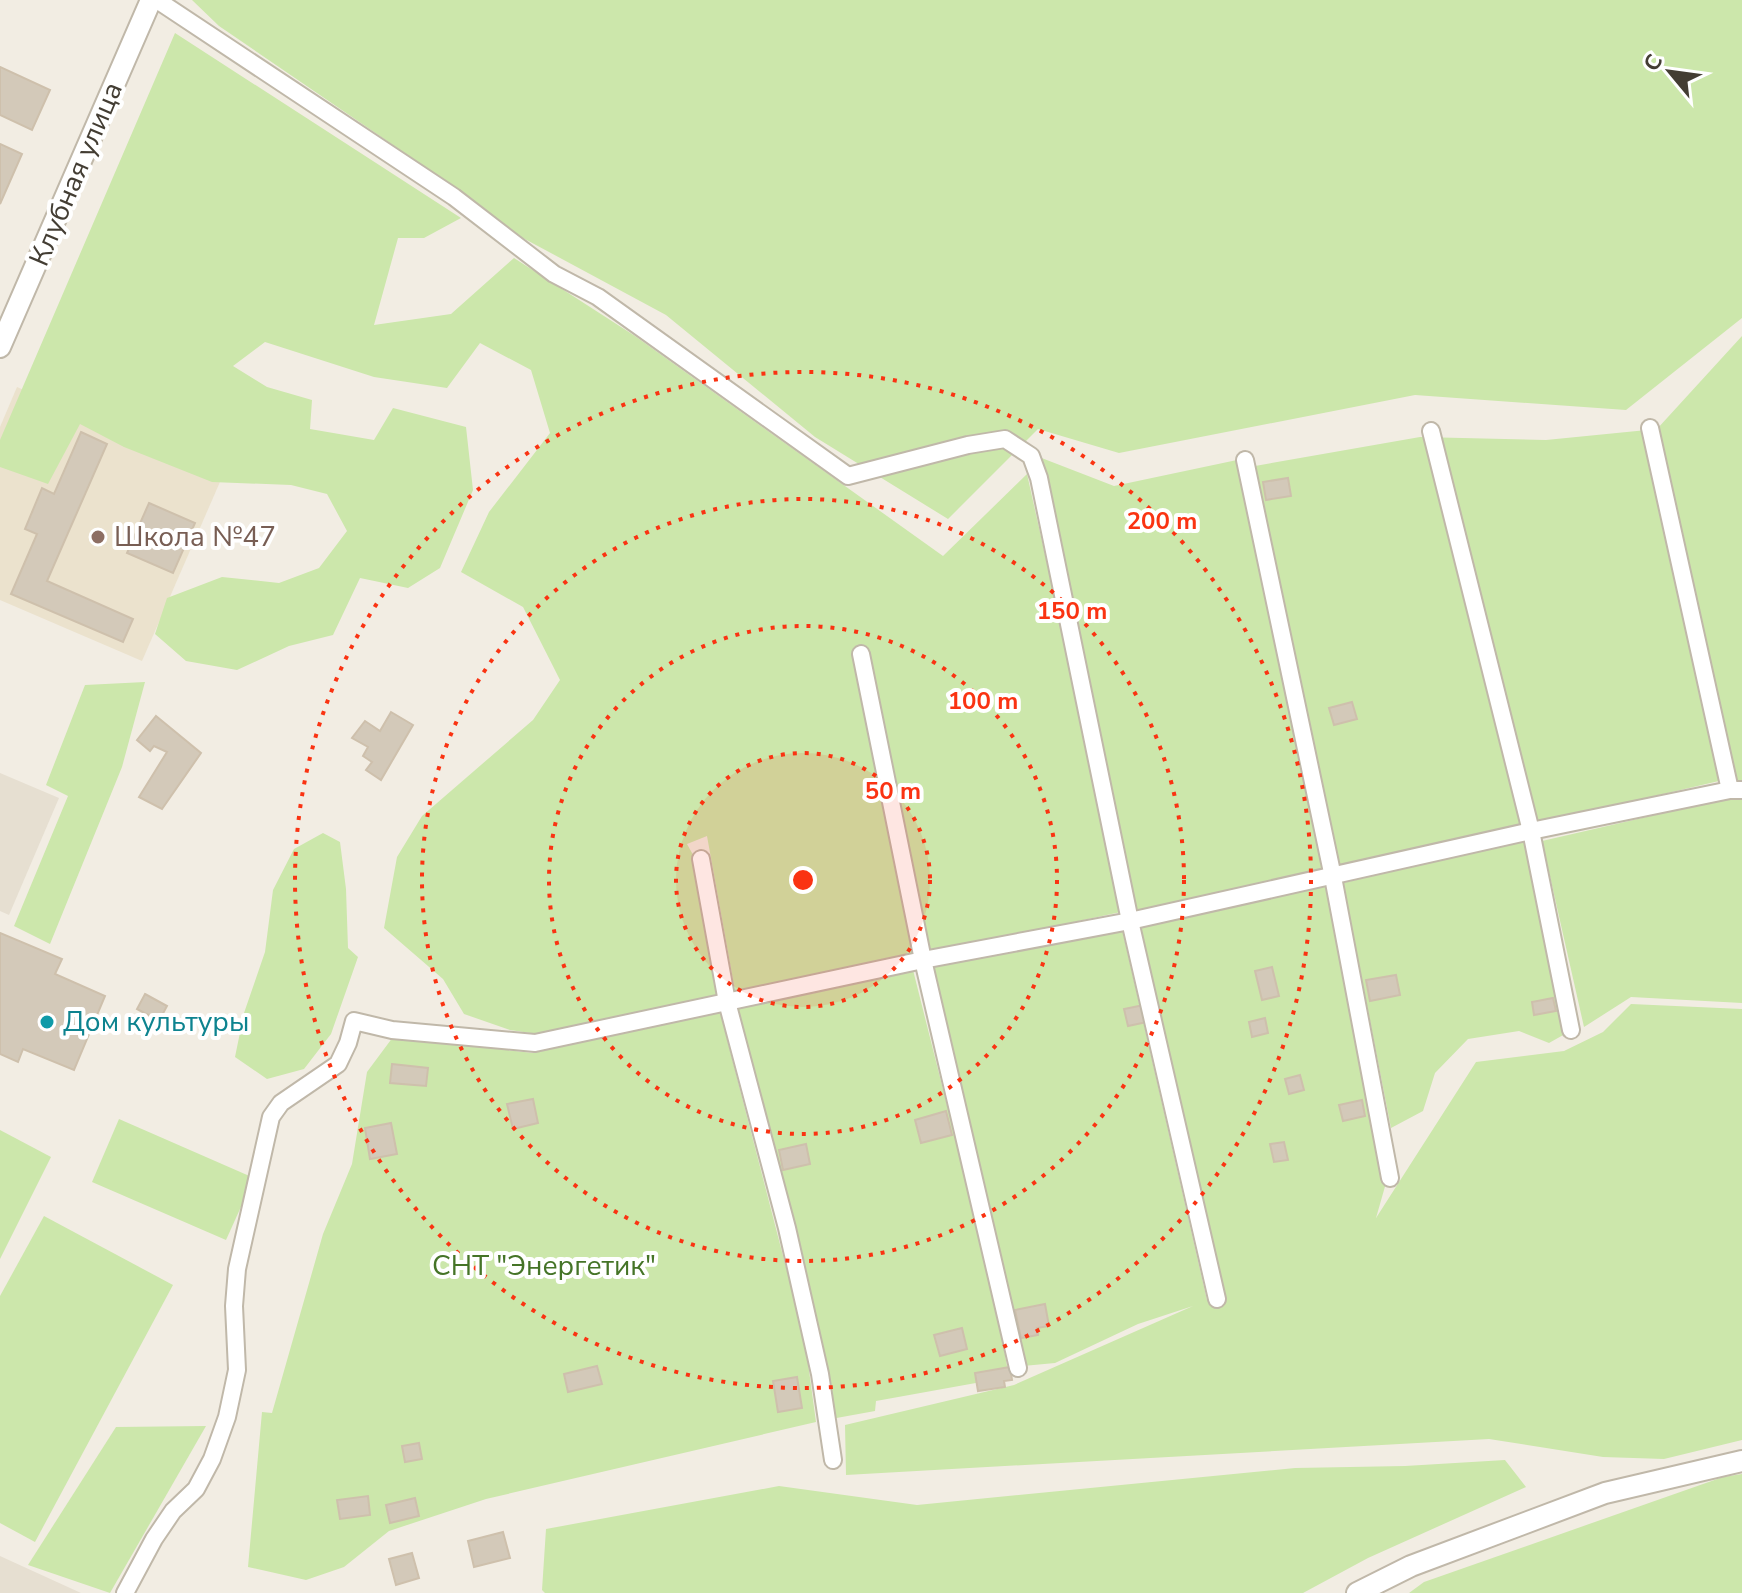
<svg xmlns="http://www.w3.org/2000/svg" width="1742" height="1593" viewBox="0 0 1742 1593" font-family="'Nunito Sans',sans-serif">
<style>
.residential{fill:#e6dfd1}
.education{fill:#ebe2cd}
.green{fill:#cce7ab}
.building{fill:#d3c9b9;stroke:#cec0ac;stroke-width:2}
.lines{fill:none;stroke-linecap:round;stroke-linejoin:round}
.minor-casing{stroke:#c0b8a9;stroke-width:20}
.tertiary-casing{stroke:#c0b8a9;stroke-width:24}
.minor{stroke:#fff;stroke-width:16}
.tertiary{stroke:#fff;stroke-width:20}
.ring{fill:none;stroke:#fa3312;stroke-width:4;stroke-dasharray:4 8}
.education-dot{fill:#8d6e63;stroke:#fff;stroke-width:3}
.culture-dot{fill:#0f9aa8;stroke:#fff;stroke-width:3}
.labels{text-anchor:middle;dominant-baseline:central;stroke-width:8;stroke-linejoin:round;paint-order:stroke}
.street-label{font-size:28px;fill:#433d33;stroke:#fff}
.education-label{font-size:28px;fill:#785e54;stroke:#fff;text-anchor:start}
.culture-label{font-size:28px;fill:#0d838f;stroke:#fff;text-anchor:start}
.park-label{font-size:28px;fill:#457427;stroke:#fff}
.centre{fill:#fa3312;stroke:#fff;stroke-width:4}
.ring-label{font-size:24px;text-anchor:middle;font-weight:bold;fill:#fa3312;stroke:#fff;stroke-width:8;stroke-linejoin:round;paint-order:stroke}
</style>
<rect width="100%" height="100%" fill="#f2ede3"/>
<g class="residential">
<polygon points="0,773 59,798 9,915 0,911"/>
<polygon points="0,1555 0,1556 81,1593 0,1593"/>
</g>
<polygon class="education" points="17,387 223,475 142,661 0,600 0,427"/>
<g class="green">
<polygon points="192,0 1742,0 1742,318 1626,410 1415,395 1119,453 1038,429 948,519 815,437 666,315 497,224 434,173 219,26"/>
<polygon points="175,33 461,218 424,238 398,238 374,325 451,314 514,258 635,336 943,556 1027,474 1078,702 1121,912 928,953 869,650 861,654 917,950 913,958 735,991 707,836 687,844 697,862 719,996 537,1034 510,1030 464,1014 443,979 384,928 397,857 422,816 533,720 560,680 523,607 461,572 489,512 550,433 531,370 480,343 447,388 374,377 265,342 233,366 267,387 312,400 310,429 374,440 393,408 466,427 473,490 440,568 408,588 360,578 333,635 289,646 237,670 186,661 155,634 167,598 222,577 279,583 319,568 347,531 327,494 291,485 212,482 124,447 80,424 48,484 0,467 0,440"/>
<polygon points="1742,336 1742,781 1719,781 1522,827 1134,912 1039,457 1114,486 1237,460 1255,466 1420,437 1546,440 1657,429"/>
<polygon points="145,682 122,767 50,944 14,926 68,796 46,785 85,685"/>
<polygon points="1729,798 1742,798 1742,1003 1631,997 1584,1027 1542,841"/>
<polygon points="323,833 340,842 346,889 348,948 358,957 331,1034 304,1069 267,1079 235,1057 244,1013 265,952 273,890 294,849"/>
<polygon points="1528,839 1565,1034 1549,1043 1519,1031 1468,1039 1435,1073 1423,1111 1391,1128 1343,883"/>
<polygon points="1325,885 1386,1183 1376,1218 1476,1062 1564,1051 1603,1032 1631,1004 1742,1009 1742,1440 1664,1459 1603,1457 1489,1439 846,1475 845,1425 1014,1385 1193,1306 1138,1324 1055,1363 1023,1366 932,966 1122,929 1207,1300 1216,1298 1137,924"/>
<polygon points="913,970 993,1288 1009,1377 876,1401 875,1411 831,1419 826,1373 738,1008"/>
<polygon points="720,1012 805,1341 816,1422 486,1499 389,1531 344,1567 306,1580 248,1567 262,1412 272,1413 323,1234 352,1164 367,1072 393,1037 533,1053"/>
<polygon points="119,1119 254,1178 226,1240 92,1182"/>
<polygon points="0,1130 51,1157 0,1259"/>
<polygon points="44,1216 173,1285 35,1542 0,1523 0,1296"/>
<polygon points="206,1426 110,1593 28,1565 116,1427"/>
<polygon points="1505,1460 1526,1487 1368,1558 1303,1593 545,1593 542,1590 546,1529 779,1486 917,1505 1295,1468 1405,1466"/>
<polygon points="1742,1474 1742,1593 1409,1593 1424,1582 1723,1477"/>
</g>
<g class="building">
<polygon points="0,67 50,90 32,130 0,115"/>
<polygon points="0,144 22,154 0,204"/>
<polygon points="81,432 107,444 47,581 133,619 123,642 11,594 37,534 25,529 42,488 54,494"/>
<polygon points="1288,478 1291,496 1266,500 1263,482"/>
<polygon points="149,503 195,523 173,573 127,553"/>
<polygon points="1352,702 1357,719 1334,725 1329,708"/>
<polygon points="391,712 413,725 381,780 366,770 372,762 363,756 368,747 352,738 365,721 380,731"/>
<polygon points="156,716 201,753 162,809 139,797 167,752 154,746 150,751 137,740"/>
<polygon points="0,933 62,959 55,974 105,996 74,1070 23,1049 18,1062 0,1054"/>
<polygon points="1272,967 1279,996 1262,1000 1255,971"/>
<polygon points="1396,975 1400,995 1370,1001 1366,980"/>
<polygon points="145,994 167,1006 159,1021 137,1009"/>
<polygon points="1553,998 1556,1011 1534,1015 1532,1002"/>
<polygon points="1144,1005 1147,1022 1128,1026 1124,1009"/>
<polygon points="1265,1018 1268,1033 1252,1037 1249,1022"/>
<polygon points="392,1064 428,1068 426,1086 390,1083"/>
<polygon points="1300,1075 1304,1090 1289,1094 1285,1079"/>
<polygon points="533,1099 538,1123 513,1129 507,1104"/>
<polygon points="1362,1100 1365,1116 1343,1121 1339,1105"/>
<polygon points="946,1111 952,1135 921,1143 915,1120"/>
<polygon points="391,1123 397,1154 370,1159 365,1128"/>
<polygon points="1284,1142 1288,1160 1274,1162 1270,1144"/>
<polygon points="806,1144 810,1164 783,1170 779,1150"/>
<polygon points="1045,1304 1049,1326 1037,1328 1038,1335 1021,1338 1015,1310"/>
<polygon points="962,1328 967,1349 940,1356 934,1335"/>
<polygon points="597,1366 602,1384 568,1392 564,1374"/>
<polygon points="1010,1367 1012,1380 1004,1381 1005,1387 978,1391 975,1373"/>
<polygon points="797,1377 802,1408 778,1412 773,1381"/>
<polygon points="419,1443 422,1459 405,1462 402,1446"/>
<polygon points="368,1496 370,1515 340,1519 337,1500"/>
<polygon points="415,1498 419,1516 390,1523 386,1505"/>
<polygon points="503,1532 510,1558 474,1567 468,1541"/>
<polygon points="412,1553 419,1578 396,1585 389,1559"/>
</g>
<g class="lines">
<defs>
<g id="minor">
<polyline points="157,0 454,197 554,274 598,297 848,476 968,445 1005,439 1031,456 1039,478 1130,921 1217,1299"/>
<polyline points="1650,428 1730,790"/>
<polyline points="1431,431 1531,831 1571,1030"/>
<polyline points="1245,460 1333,877 1390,1178"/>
<polyline points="861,654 923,960 1018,1368"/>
<polyline points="701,859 727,1002 787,1228 820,1374 833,1460"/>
<polyline points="125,1593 154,1539 173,1511 196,1489 212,1459 227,1417 237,1370 234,1306 237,1269 271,1117 281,1103 338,1064 348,1043 354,1021 392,1030 535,1043 923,960 1130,921 1531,831 1730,790 1742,790"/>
</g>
<g id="tertiary">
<polyline points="0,347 151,0"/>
<polyline points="1357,1593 1411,1566 1605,1493 1742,1461"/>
</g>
</defs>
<use href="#minor" class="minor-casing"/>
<use href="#tertiary" class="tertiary-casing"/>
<use href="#minor" class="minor"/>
<use href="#tertiary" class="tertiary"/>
</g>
<circle cx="803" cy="880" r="127" fill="#fa3312" fill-opacity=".12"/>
<g class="ring">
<circle cx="803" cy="880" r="127"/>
<circle cx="803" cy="880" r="254"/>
<circle cx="803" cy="880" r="381"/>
<circle cx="803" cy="880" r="508"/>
</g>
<circle class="education-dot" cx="98" cy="537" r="8"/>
<circle class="culture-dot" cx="47" cy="1022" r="8"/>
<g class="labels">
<g class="street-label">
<text transform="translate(76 174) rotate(-67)">Клубная улица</text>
</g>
<g class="education-label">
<text x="114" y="537">Школа №47</text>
</g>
<g class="culture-label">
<text x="63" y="1022">Дом культуры</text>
</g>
<g class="park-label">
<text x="544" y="1266">СНТ "Энергетик"</text>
</g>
</g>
<circle cx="803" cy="880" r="12" class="centre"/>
<g class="ring-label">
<text x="1162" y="529">200 m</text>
<text x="1072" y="619">150 m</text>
<text x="983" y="709">100 m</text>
<text x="893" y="799">50 m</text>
</g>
<g transform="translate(1670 72) rotate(299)" stroke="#ffffff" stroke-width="6" paint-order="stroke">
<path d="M0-6L14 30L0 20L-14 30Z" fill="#433d33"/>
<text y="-12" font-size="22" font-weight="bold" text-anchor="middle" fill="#433d33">С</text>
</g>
</svg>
